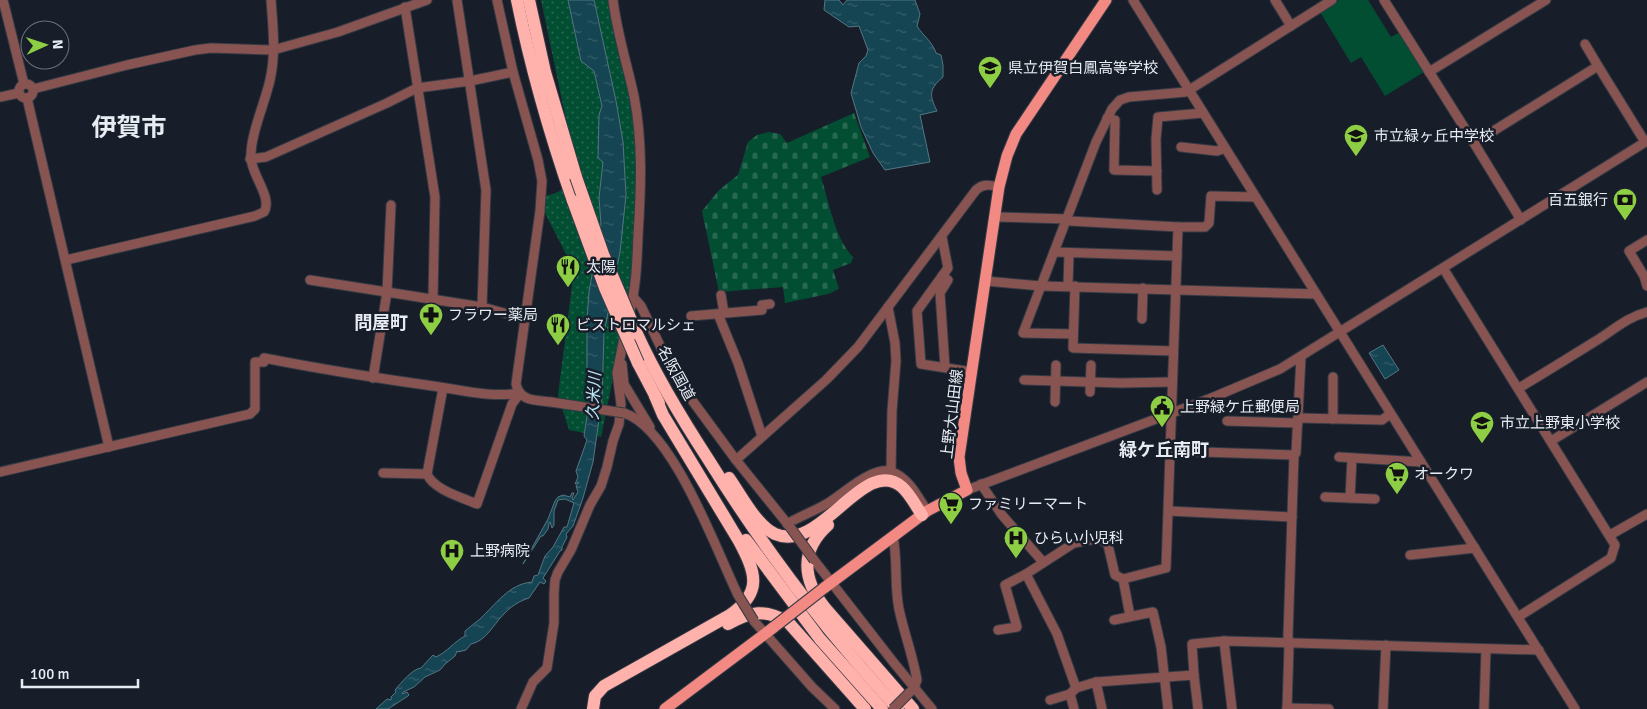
<svg xmlns="http://www.w3.org/2000/svg" width="1647" height="709" viewBox="0 0 1647 709" font-family="Signika,'Noto Sans JP',sans-serif">
<style>
.grass{fill:url(#grass-dots)}
.cemetery{fill:url(#cemetery-stones)}
.pitch{fill:#024e33}
.water{fill:url(#water-ripples);stroke:#547683}
.lines{fill:none;stroke-linecap:round;stroke-linejoin:round}
.minor-casing{stroke:#353b45;stroke-width:11}
.major-casing{stroke:#353b45;stroke-width:13}
.highway-casing{stroke:#353b45;stroke-width:14}
.minor{stroke:#885451;stroke-width:9}
.major{stroke:#f38983;stroke-width:11}
.highway{stroke:#ffb1ab;stroke-width:12}
.minor-bridge-casing{stroke:#353b45;stroke-width:11;stroke-linecap:butt}
.major-bridge-casing{stroke:#353b45;stroke-width:13;stroke-linecap:butt}
.highway-bridge-casing{stroke:#353b45;stroke-width:14;stroke-linecap:butt}
.minor-bridge{stroke:#885451;stroke-width:9}
.major-bridge{stroke:#f38983;stroke-width:11}
.highway-bridge{stroke:#ffb1ab;stroke-width:12}
.labels{text-anchor:middle;dominant-baseline:central;stroke-width:5;stroke-linejoin:round;paint-order:stroke}
.poi-label{font-size:15px;fill:#e7ecf3;stroke:#181e29;text-anchor:start}
.street-label{font-size:15px;fill:#e7ecf3;stroke:#181e29}
.water-label{font-size:16px;font-style:italic;fill:#bbe6f6;stroke:#181e29}
.quarter-label{font-size:18px;font-weight:bold;fill:#e7ecf3;stroke:#181e29}
.town-label{font-size:25px;font-weight:bold;fill:#e7ecf3;stroke:#181e29}
</style>
<defs>
<pattern id="grass-dots" width="8" height="8" patternUnits="userSpaceOnUse" patternTransform="scale(1.25)"><rect width="8" height="8" fill="#024e33"/><path d="M2 2h.1M6 6h.1" fill="none" stroke="#276851" stroke-width="1.8" stroke-linecap="round"/></pattern>
<pattern id="cemetery-stones" width="16" height="16" patternUnits="userSpaceOnUse" patternTransform="scale(1.25)"><rect width="16" height="16" fill="#024e33"/><path d="M2 7V4a2 2 0 0 1 4 0v3zM10 15v-3a2 2 0 0 1 4 0v3z" fill="#276851"/></pattern>
<pattern id="water-ripples" width="26" height="14" patternUnits="userSpaceOnUse" patternTransform="scale(1.25)"><rect width="26" height="14" fill="#154453"/><path d="M2 4q2-2 4 0t4 0M15 11q2-2 4 0t4 0" fill="none" stroke="#375f6c"/></pattern>
</defs>
<rect width="100%" height="100%" fill="#181e29"/>
<g class="grass">
<polygon points="541,0 568,0 581,61 594,71 602,106 599,115 603,161 599,198 601,224 589,292 587,319 587,373 590,397 585,433 569,430 558,395 574,270 545,213 546,196 558,192 578,177"/>
<polygon points="594,0 611,0 629,94 636,139 639,185 630,294 601,437 597,436 602,398 604,333 620,252 626,195 623,142 616,101"/>
</g>
<path class="cemetery" d="M854,113L870,157L821,177C829,202 835,239 853,257L851,263L833,270L839,289L828,294L785,303L783,287L719,292L702,211L719,190L738,175L748,142L757,135L769,132L780,134L787,143Z"/>
<polygon class="pitch" points="1339,0 1368,0 1391,37 1400,32 1424,72 1385,96 1361,57 1351,63 1320,12"/>
<g class="water">
<path d="M568,0H594L616,101L623,142L626,195L620,252L604,333L602,398L593,462L583,498L573,526L566,534L567,537L562,547V550L560,551L543,578L546,581L544,584L540,582L529,598C519,601 510,607 503,615C493,625 486,641 471,644L466,650L458,652L457,651L455,656L445,664L440,670L425,677L414,687L403,692L402,694L407,692L409,695L408,696L388,709H376L387,699L391,700V697L396,692L395,690C401,683 412,669 421,668L433,655L436,657C447,652 455,641 465,636V631C470,627 475,623 480,619C496,604 509,584 532,582L534,576L538,575L545,556L553,547L564,527H567L574,503L565,499L558,500L554,511V525L552,528L550,522L549,523L548,529L543,536H541L523,564L548,519L555,501L558,497L563,495L570,497L572,493H574L572,498L573,500L578,492L576,486L579,482L575,484L578,477L576,471L587,440L584,436L590,397L587,373V319L589,292L601,224L599,198L603,162L598,158L599,115L602,106L594,71L581,61Z"/>
<path d="M825,0H839L843,5L847,0H915L920,14L917,26C923,36 932,41 936,53L941,55L943,65V77C929,89 929,95 937,111L920,115L930,162L885,170L873,153L861,127L851,93L859,63L866,56L868,50L859,26L849,27L824,10Z"/>
<polygon points="1383,345 1399,370 1385,379 1369,353"/>
</g>
<g class="lines">
<defs>
<g id="minor">
<polyline points="3,0 24,84"/>
<polyline points="457,0 486,190 482,307"/>
<path d="M497,0L513,72L538,160L542,181L540,211L516,384C520,402 536,400 551,402"/>
<path d="M613,0C617,33 627,64 634,96C643,143 641,189 638,236C637,263 636,289 629,315"/>
<polyline points="1133,0 1575,709"/>
<polyline points="1275,0 1291,26"/>
<polyline points="1384,0 1474,143 1521,220"/>
<polyline points="405,7 435,197 433,299"/>
<polyline points="1585,44 1598,66"/>
<polyline points="1429,72 1546,0"/>
<circle cx="26" cy="91" r="7"/>
<polyline points="33,89 127,65 195,50 211,48 273,50 338,32 427,0"/>
<polyline points="0,97 19,93"/>
<polyline points="27,98 109,447"/>
<polyline points="1107,118 1115,120 1114,170 1157,171"/>
<polyline points="1474,143 1598,66 1645,142"/>
<polyline points="1181,147 1217,151 1225,148"/>
<polyline points="250,159 266,157 387,103 417,88 470,81 513,72"/>
<polyline points="1157,190 1156,139 1158,117 1203,113"/>
<polyline points="996,217 1067,219 1070,221 1178,227 1205,227 1209,223 1211,196 1255,197"/>
<polyline points="942,237 948,268 917,311 921,364 972,372"/>
<polyline points="1647,240 1629,251 1644,276 1647,286"/>
<polyline points="1054,252 1177,256"/>
<path d="M66,260L255,216L264,212C273,198 251,174 251,158C250,135 265,103 270,80C276,54 273,26 271,0"/>
<polyline points="1443,268 1615,545 1611,558 1518,617"/>
<polyline points="942,276 948,280 940,293 945,367"/>
<polyline points="310,280 482,307 526,319"/>
<polyline points="986,281 1041,286 1316,294"/>
<polyline points="1068,286 1069,253"/>
<polyline points="1075,286 1073,348 1173,351"/>
<polyline points="721,295 724,313"/>
<polyline points="634,298 641,306 665,356 686,392 736,460 790,527"/>
<polyline points="888,307 895,343 896,361 892,411 891,471"/>
<polyline points="718,314 738,363 762,436"/>
<polyline points="691,316 762,310 762,305 770,304"/>
<polyline points="1142,319 1143,288"/>
<polyline points="1073,334 1023,333 1096,142 1112,109 1120,100 1129,97 1186,92 1332,0"/>
<path d="M264,358C320,369 376,378 433,386C461,390 492,398 520,393"/>
<polyline points="622,364 624,384 650,427"/>
<polyline points="373,378 387,292 391,205"/>
<polyline points="1024,380 1121,383 1172,382"/>
<path d="M443,388L427,474C434,490 461,497 477,504L512,404L520,393"/>
<path d="M1519,388C1546,372 1573,355 1599,339C1616,328 1628,317 1647,312"/>
<polyline points="1090,392 1091,365"/>
<polyline points="1055,402 1056,365"/>
<path d="M624,413C673,429 716,550 738,595"/>
<polyline points="1299,418 1382,420 1390,414"/>
<polyline points="1333,419 1333,377"/>
<polyline points="1227,421 1298,423"/>
<polyline points="1551,441 1647,382"/>
<polyline points="1171,451 1294,455"/>
<polyline points="1339,457 1421,462"/>
<path d="M736,460L826,380L858,347L976,190C983,183 990,185 999,187"/>
<polyline points="0,472 250,414 255,409 255,362 264,362"/>
<polyline points="383,473 427,474"/>
<polyline points="981,484 1002,515 1043,562"/>
<polyline points="967,490 1209,399 1280,369 1647,141"/>
<polyline points="1325,497 1375,499"/>
<polyline points="1350,498 1352,458"/>
<polyline points="1169,511 1292,517"/>
<path d="M787,524C800,516 815,511 828,503C842,494 855,482 870,475C876,472 885,469 892,472C909,478 918,497 927,511"/>
<polyline points="1610,535 1647,514"/>
<path d="M893,536C898,561 894,585 899,609C904,633 913,656 917,680L914,688"/>
<polyline points="1410,555 1475,548"/>
<polyline points="814,560 894,663 932,709"/>
<polyline points="1123,579 1115,575 1108,545 1100,538 1074,543 1026,574 1057,634 1076,688 1096,682 1194,675 1192,644 1224,641 1539,650"/>
<polyline points="1130,616 1123,579 1166,568 1178,227"/>
<polyline points="1114,620 1153,612 1161,647 1168,709"/>
<polyline points="754,621 812,687 835,709"/>
<polyline points="998,630 1017,627 1005,585 1026,574"/>
<polyline points="1224,641 1232,709"/>
<polyline points="1194,675 1198,709"/>
<polyline points="1096,682 1102,709"/>
<polyline points="1070,694 1074,709"/>
<polyline points="1050,700 1070,694 1076,688"/>
<polyline points="1287,708 1329,709"/>
<polyline points="521,709 533,682 547,668 554,623 554,593 555,580 558,572 571,550 590,505 601,486 607,467 613,441 619,424 621,404 617,373 625,333"/>
<polyline points="1287,709 1289,646 1288,636 1294,455 1296,453 1301,357"/>
<polyline points="1383,709 1386,645"/>
<polyline points="1484,709 1486,649"/>
</g>
<g id="major">
<polyline points="824,588 927,511 967,490 961,473 959,457 999,187 1007,156 1016,134 1106,0"/>
<polyline points="665,709 774,627"/>
</g>
<g id="highway">
<path d="M517,0C531,69 550,135 573,201"/>
<polyline points="529,0 545,72 576,177"/>
<path d="M637,334C657,378 682,419 708,459C764,549 826,631 898,709"/>
<polyline points="638,363 659,403"/>
<path d="M729,478C741,495 756,525 775,534C821,554 864,454 902,487C910,494 916,506 922,515"/>
<path d="M828,525C800,550 802,579 825,608L913,709"/>
<polyline points="746,540 820,639 882,709"/>
<path d="M728,624C751,611 765,609 788,622L865,709"/>
<path d="M593,709L595,696L604,686L730,615C763,592 756,573 739,541L663,415L655,396"/>
</g>
</defs>
<use href="#minor" class="minor-casing"/>
<use href="#major" class="major-casing"/>
<use href="#highway" class="highway-casing"/>
<use href="#minor" class="minor"/>
<use href="#major" class="major"/>
<use href="#highway" class="highway"/>
<defs>
<g id="minor-bridge">
<polyline points="551,402 624,413"/>
<polyline points="790,527 814,560"/>
<polyline points="738,595 754,621"/>
<polyline points="893,709 910,692"/>
</g>
<polyline id="major-bridge" points="774,627 824,588"/>
<g id="highway-bridge">
<polyline points="576,177 603,254 637,334"/>
<polyline points="573,201 605,288 638,363"/>
</g>
</defs>
<use href="#minor-bridge" class="minor-bridge-casing"/>
<use href="#major-bridge" class="major-bridge-casing"/>
<use href="#highway-bridge" class="highway-bridge-casing"/>
<use href="#minor-bridge" class="minor-bridge"/>
<use href="#major-bridge" class="major-bridge"/>
<use href="#highway-bridge" class="highway-bridge"/>
</g>
<defs>
<symbol id="school-pin" viewBox="-11 -11 22 30"><path d="M0 17L-7.5 6A9.5 9.5 0 1 1 7.5 6Z" fill="#8dce44" stroke="#181e29"/><path d="M0-5L7-2L0 1L-7-2ZM-4 1L0 2.5L4 1V4Q0 6-4 4Z" fill="#111"/></symbol>
<symbol id="bank-pin" viewBox="-11 -11 22 30"><path d="M0 17L-7.5 6A9.5 9.5 0 1 1 7.5 6Z" fill="#8dce44" stroke="#181e29"/><path d="M-6-4H6V4H-6ZM0-2.3a2.3 2.3 0 1 0 0 4.6a2.3 2.3 0 1 0 0-4.6Z" fill="#111"/></symbol>
<symbol id="restaurant-pin" viewBox="-11 -11 22 30"><path d="M0 17L-7.5 6A9.5 9.5 0 1 1 7.5 6Z" fill="#8dce44" stroke="#181e29"/><path d="M-5-6h1v4h1v-4h1v4h1v-4h1v5L-1.5 .5V6h-2V.5L-5-1ZM5-6V6H3V1.5H1.5Q1.5-4 5-6Z" fill="#111"/></symbol>
<symbol id="pharmacy-pin" viewBox="-11 -11 22 30"><path d="M0 17L-7.5 6A9.5 9.5 0 1 1 7.5 6Z" fill="#8dce44" stroke="#181e29"/><path d="M-2-6h4v4h4v4h-4v4h-4v-4h-4v-4h4Z" fill="#111"/></symbol>
<symbol id="civic-pin" viewBox="-11 -11 22 30"><path d="M0 17L-7.5 6A9.5 9.5 0 1 1 7.5 6Z" fill="#8dce44" stroke="#181e29"/><path d="M-.6-6.5H3V-4.5H.6V-3L4-1V1h2V6H-6V1h2V-1L-.6-3ZM-1.2 2.5V6h2.4V2.5Z" fill="#111"/></symbol>
<symbol id="supermarket-pin" viewBox="-11 -11 22 30"><path d="M0 17L-7.5 6A9.5 9.5 0 1 1 7.5 6Z" fill="#8dce44" stroke="#181e29"/><path d="M-6-5.5h2.5l.6 2H6L4.5 2H-2.5L-4.4-4H-6ZM-1.5 3.2a1.3 1.3 0 1 0 .1 0ZM3 3.2a1.3 1.3 0 1 0 .1 0Z" fill="#111"/></symbol>
<symbol id="hospital-pin" viewBox="-11 -11 22 30"><path d="M0 17L-7.5 6A9.5 9.5 0 1 1 7.5 6Z" fill="#8dce44" stroke="#181e29"/><path d="M-5-5h3v3.5h4V-5h3V5h-3V1.5h-4V5h-3Z" fill="#111"/></symbol>
</defs>
<g fill-rule="evenodd">
<use href="#school-pin" x="976" y="54" width="28" height="38"/>
<use href="#school-pin" x="1342" y="122" width="28" height="38"/>
<use href="#bank-pin" x="1611" y="186" width="28" height="38"/>
<use href="#restaurant-pin" x="554" y="253" width="28" height="38"/>
<use href="#pharmacy-pin" x="417" y="301" width="28" height="38"/>
<use href="#restaurant-pin" x="544" y="311" width="28" height="38"/>
<use href="#civic-pin" x="1148" y="393" width="28" height="38"/>
<use href="#school-pin" x="1468" y="409" width="28" height="38"/>
<use href="#supermarket-pin" x="1383" y="460" width="28" height="38"/>
<use href="#supermarket-pin" x="937" y="490" width="28" height="38"/>
<use href="#hospital-pin" x="1002" y="524" width="28" height="38"/>
<use href="#hospital-pin" x="438" y="537" width="28" height="38"/>
</g>
<g class="labels">
<g class="poi-label">
<text x="1008" y="68">県立伊賀白鳳高等学校</text>
<text x="1374" y="136">市立緑ヶ丘中学校</text>
<text x="1608" y="200" text-anchor="end">百五銀行</text>
<text x="586" y="267">太陽</text>
<text x="448" y="315">フラワー薬局</text>
<text x="576" y="325">ビストロマルシェ</text>
<text x="1180" y="407">上野緑ケ丘郵便局</text>
<text x="1500" y="423">市立上野東小学校</text>
<text x="1414" y="474">オークワ</text>
<text x="968" y="504">ファミリーマート</text>
<text x="1034" y="538">ひらい小児科</text>
<text x="470" y="551">上野病院</text>
</g>
<g class="street-label">
<text transform="translate(676 373) rotate(61)">名阪国道</text>
<text transform="translate(952 414) rotate(-83)">上野大山田線</text>
</g>
<g class="water-label">
<text transform="translate(594 396) rotate(-87)">久米川</text>
</g>
<g class="quarter-label">
<text x="381" y="323">問屋町</text>
<text x="1164" y="450">緑ケ丘南町</text>
</g>
<g class="town-label">
<text x="129" y="127">伊賀市</text>
</g>
</g>
<g transform="translate(45 45) rotate(87)"><circle r="24" fill="#181e29" stroke="#6b707a"/>
<path d="M0-4L9 19L0 12L-9 19Z" fill="#8dce44"/>
<text y="-8" font-size="14" font-weight="bold" text-anchor="middle" fill="#e7ecf3">N</text>
</g>
<path d="M22 679v8h116v-8" fill="none" stroke="#e7ecf3" stroke-width="2.5"/>
<text x="30" y="679" font-size="15" fill="#e7ecf3" stroke="#181e29" stroke-width="4" paint-order="stroke">100 m</text>
</svg>
